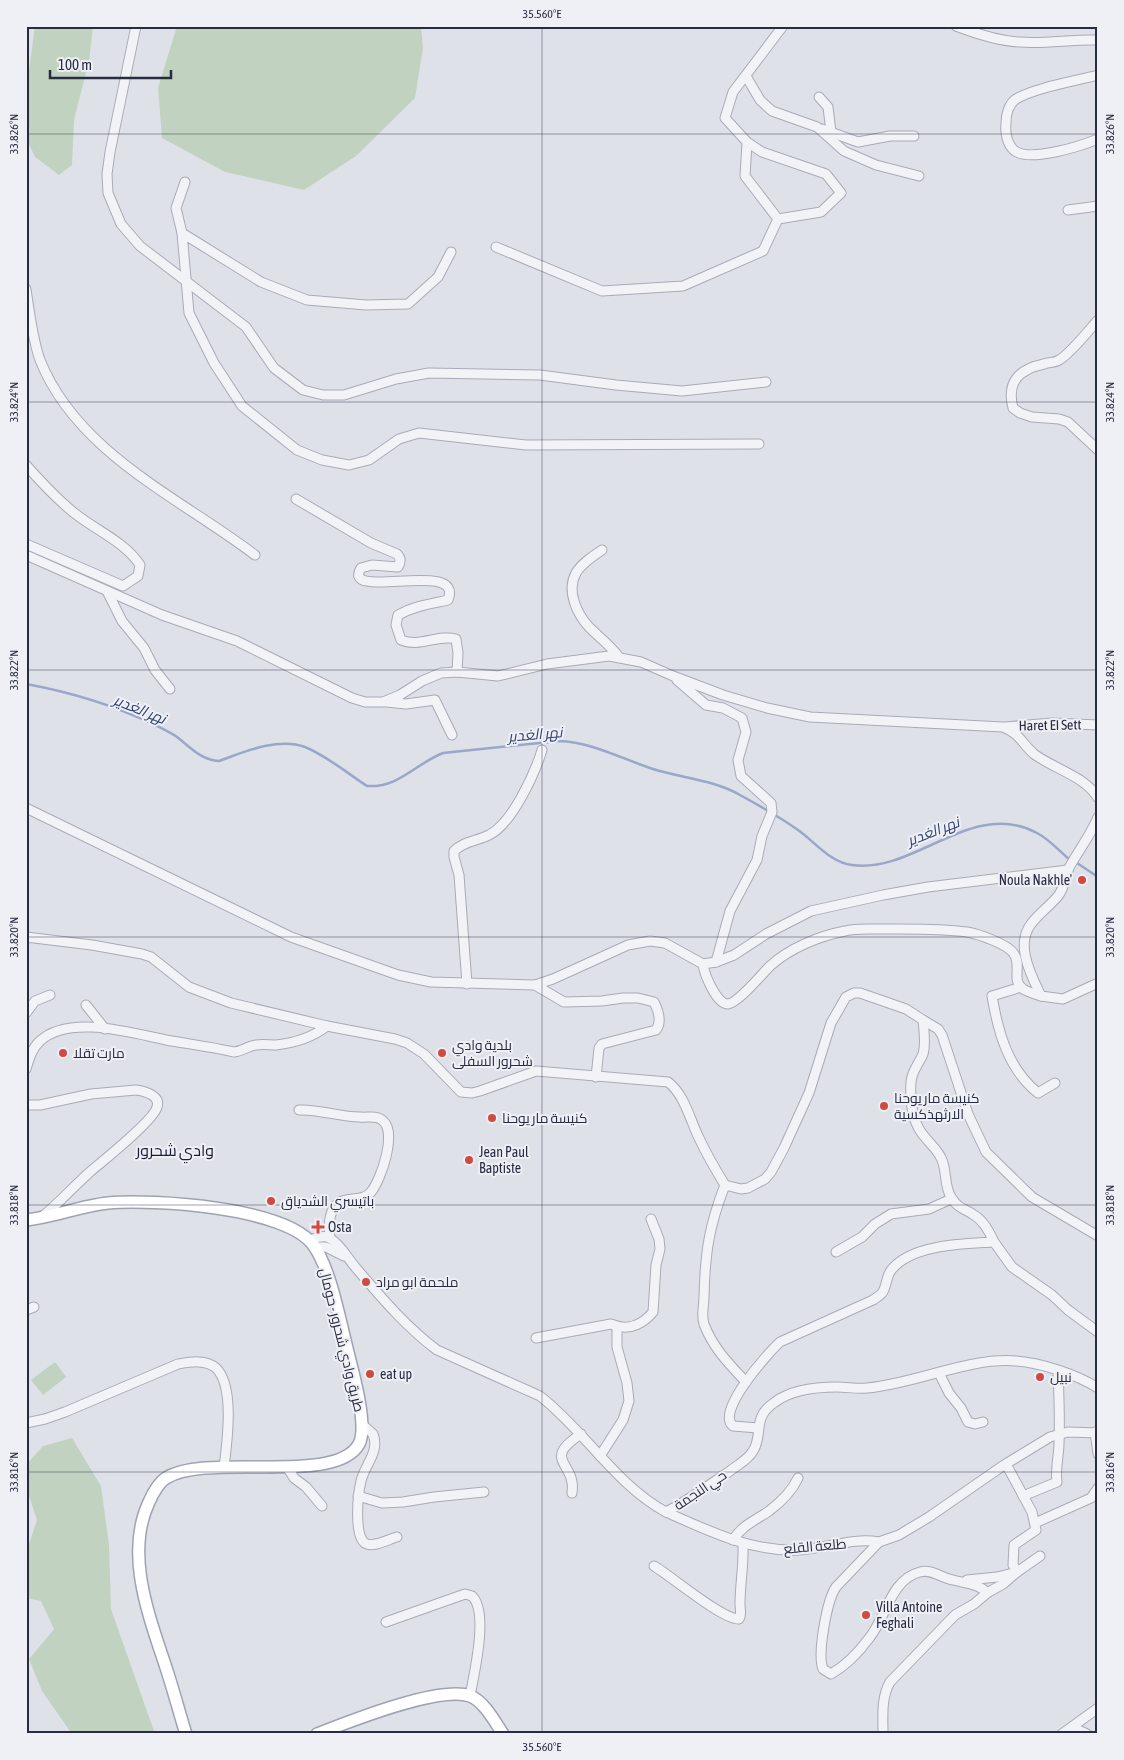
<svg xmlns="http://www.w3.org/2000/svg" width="1124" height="1760" viewBox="0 0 1124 1760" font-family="'Asap Condensed',Cairo,sans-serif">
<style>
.green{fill:#c1d3c0}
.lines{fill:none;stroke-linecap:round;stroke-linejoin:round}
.stream{stroke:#9aa7c9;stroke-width:2.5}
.minor-casing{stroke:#a8abb6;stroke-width:11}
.major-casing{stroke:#9ea3b4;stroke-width:14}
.minor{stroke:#f2f3f7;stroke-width:9}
.major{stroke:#fff;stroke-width:11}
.ticks{fill:none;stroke:#282c40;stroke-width:1;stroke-opacity:0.45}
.poi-dot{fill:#cf4a42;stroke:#eff0f6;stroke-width:2}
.labels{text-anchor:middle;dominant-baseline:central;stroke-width:4;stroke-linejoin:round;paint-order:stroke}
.street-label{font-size:14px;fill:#282c40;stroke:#eff0f6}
.poi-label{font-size:14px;fill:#282c40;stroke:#eff0f6;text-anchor:start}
.water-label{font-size:15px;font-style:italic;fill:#324274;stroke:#eff0f6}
.quarter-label{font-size:16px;fill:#1a1d31;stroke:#eff0f6}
.neatline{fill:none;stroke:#282c40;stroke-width:2}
.ticks-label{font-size:12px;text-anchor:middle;fill:#282c40}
</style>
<rect width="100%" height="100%" fill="#dfe1e9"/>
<g class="green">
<polygon points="35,26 93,26 89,61 74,120 72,165 59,175 35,157 26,138 27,85"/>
<polygon points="177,26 421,26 423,48 415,98 356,156 304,190 225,172 162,138 158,88"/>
<polygon points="55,1362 66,1377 43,1395 31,1380"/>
<polygon points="72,1438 101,1486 109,1545 111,1609 155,1734 72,1734 42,1691 29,1659 54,1629 41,1601 26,1598 26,1553 37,1520 26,1487 26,1465 43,1446"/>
</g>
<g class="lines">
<g class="stream">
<path d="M26,684C70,692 113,705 153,724C161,728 170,732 177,737C190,747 201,760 219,761C244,752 278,737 305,747C327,756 347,773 367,786C399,788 415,764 443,753L559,741C592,742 622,759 653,769C682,778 714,780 740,795C760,806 780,817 798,830C815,842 831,863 852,865C915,874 972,798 1037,833C1049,839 1058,850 1069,859"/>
<polyline points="1077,863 1098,877"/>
</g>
<defs>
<g id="minor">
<polyline points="136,26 110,152 107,174 108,193 121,224 140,246 246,327 274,368 303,390 323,395 344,395 396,379 429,373 540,375 616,385 682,391 766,382"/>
<path d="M956,26C977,34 998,41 1020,42C1046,44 1072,39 1098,40"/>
<path d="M1098,75C1076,81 1034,88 1016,99C1009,104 1006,114 1006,123C1005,133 1007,145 1015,151C1031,162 1081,146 1098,139"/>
<polyline points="746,76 760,100 772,111 817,127 844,151 876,165 919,176"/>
<polyline points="819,97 828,107 831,132"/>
<polyline points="822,129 858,142 890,136 914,136"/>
<polyline points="747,142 745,176 778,219 821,212 841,193 826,174 762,152 747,142 725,118 733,92 783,26"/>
<polyline points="1068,210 1098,206"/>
<polyline points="182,233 176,208 185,182"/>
<polyline points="496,247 602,291 683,286 763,251 778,219"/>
<polyline points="451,252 438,277 408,304 366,305 307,300 261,282 182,233 189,313 214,363 242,406 297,450 322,460 349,465 369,460 399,439 419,433 526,445 759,444"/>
<path d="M26,289C29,310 33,341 40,360C77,453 180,498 255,555"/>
<path d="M1098,320C1089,330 1070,354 1059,360C1055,363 1049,362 1044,364C1020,369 1006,381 1013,408L1020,413L1032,417L1059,419L1068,422L1098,450"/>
<path d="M26,465C41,482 56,498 73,512C95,530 124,541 140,565L138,576L123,586L26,544"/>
<path d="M296,499L371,543L397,554C401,558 401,562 398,567L372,565L361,568C340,602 465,558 448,600C430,604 414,606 398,615L396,625L401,640C419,648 438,634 456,639L458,653L457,672"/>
<path d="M602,550C593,556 581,564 576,573C566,591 577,614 589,627C600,638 610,645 619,657"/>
<path d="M26,555L162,615L237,641L352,698L365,702H383L400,695L422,681L441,673L457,672L498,676L547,664L609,656L641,662L673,676L723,695L767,708L810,717L1003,727C1021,734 1021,743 1034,754C1054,769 1085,776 1098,798"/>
<polyline points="107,591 122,621 144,648 155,670 170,689"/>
<polyline points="677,680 706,705 723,708 742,718 746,732 738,760 741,776 771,803 772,812 762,836 757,860 730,911 716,962"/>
<polyline points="386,702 406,704 435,700 452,735"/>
<polyline points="1005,727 1052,723 1098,725"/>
<polyline points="26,808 291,937 398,975 431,982 535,985 553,979 628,945 650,941 665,943 703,964 716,962 734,955 766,934 811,911 883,895 928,887 1068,870"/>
<path d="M1098,817C1091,835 1078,851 1069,868C1065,877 1065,887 1058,896C1050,906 1039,913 1031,924C1015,945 1031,975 1041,996L1063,999L1098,983"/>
<path d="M26,937L92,945L142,954L151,957L189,987L231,1003L327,1026L395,1039L407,1043L424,1054L461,1092L472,1093L480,1091L536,1071L668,1082C684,1094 690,1119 698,1136C706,1153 715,1169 725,1185L741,1189L748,1188L765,1179L771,1172L784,1148L809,1093L831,1023L846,997L854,993H860L906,1009L923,1020C924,1031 926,1044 923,1054C919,1064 912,1070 911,1082C910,1099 912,1122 924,1136C930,1144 938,1150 942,1160C947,1172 944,1186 951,1197C958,1209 964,1208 974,1215C983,1220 990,1233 994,1242C964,1244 913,1244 892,1269C886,1275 887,1287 882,1293C880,1296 875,1298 873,1300L780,1342C768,1353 715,1412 733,1426L758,1428"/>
<path d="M703,964C704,973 716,1004 728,1004C738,1003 761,975 770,966C790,948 819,936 845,931C856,928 868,929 879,929C908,929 938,928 967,932C978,934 1008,944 1014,954C1022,965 1011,981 1023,989C1028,992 1035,994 1041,996"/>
<path d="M467,984L459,875L454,857V851C464,841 477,841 489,835C512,824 535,773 542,750"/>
<path d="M535,985L564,1002L602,1001L623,998H638L654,1002C658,1010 662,1022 656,1030L602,1044L599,1048L596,1077"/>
<path d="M1021,987L992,996C998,1032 1008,1069 1038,1093L1055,1083"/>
<polyline points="86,1005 105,1029"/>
<polyline points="26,1013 35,1001 50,995"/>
<polyline points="923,1020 938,1029 942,1035 968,1114 986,1152 1032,1197 1098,1236"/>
<path d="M26,1069C29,1059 32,1048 40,1041C69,1014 132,1033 166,1040C189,1044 212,1047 234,1052C243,1051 248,1046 256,1045C263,1044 269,1045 276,1045C294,1043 313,1037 327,1026"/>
<path d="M26,1105H40L91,1094L136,1090C145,1091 161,1096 157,1107C154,1120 104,1160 91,1171C74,1186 60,1202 43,1216"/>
<path d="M299,1110C319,1109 339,1117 360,1117C367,1118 376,1115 382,1120C398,1131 381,1180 371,1192C362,1203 346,1195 336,1205C328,1214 329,1227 330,1238"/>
<path d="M725,1185C709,1226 705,1253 704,1297C704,1306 701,1315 704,1324C713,1348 729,1364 746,1382"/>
<path d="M310,1240C316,1238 325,1234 331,1239C341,1245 348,1259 356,1268C381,1297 406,1327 437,1350L540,1396C585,1431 616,1485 666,1512C689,1500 709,1485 730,1471C737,1465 748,1460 753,1451C764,1434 751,1418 775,1402C791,1390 817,1387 837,1387C847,1387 857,1389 867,1388C915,1384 969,1357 1016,1361C1041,1363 1076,1374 1098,1388"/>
<polyline points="994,1242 1012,1267 1052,1295 1068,1310 1098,1332"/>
<polyline points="315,1247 326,1247 344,1256"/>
<polyline points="836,1252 862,1237 875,1224 891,1214 929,1209 951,1199"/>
<polyline points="26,1310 34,1307"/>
<path d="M617,1326C631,1330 644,1323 653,1312L656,1265L660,1249L659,1239L651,1219"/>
<polyline points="536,1338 611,1324 617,1326 617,1347 627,1383 629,1401 623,1420 600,1456"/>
<polyline points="939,1373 949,1393 961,1408 968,1422 975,1424 983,1422"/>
<path d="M26,1423L45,1419L65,1412L178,1364C190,1362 206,1359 216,1368C235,1386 227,1443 224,1467"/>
<path d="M362,1424L373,1434C380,1452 365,1464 361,1481C358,1493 353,1540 367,1544C375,1547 389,1539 397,1537"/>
<polyline points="1095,1432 1098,1454"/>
<polyline points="287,1467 294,1478 306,1487 322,1506"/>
<path d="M572,1493C577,1462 540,1461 581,1434"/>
<polyline points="358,1496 382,1503 403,1502 434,1497 484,1492"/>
<path d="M1023,1496L1057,1482C1055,1468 1059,1456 1059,1443C1060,1419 1059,1395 1058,1371"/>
<path d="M666,1512C709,1531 751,1552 799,1550C825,1549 853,1537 879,1542"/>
<polyline points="1035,1523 1091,1498 1098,1488"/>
<path d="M733,1540C741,1526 756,1520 769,1511C781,1502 792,1491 798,1478"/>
<path d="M654,1566C671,1576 723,1620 739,1619C742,1614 740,1610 740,1604C740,1584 744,1564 743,1544"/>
<polyline points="967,1580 997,1577 1017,1572 1040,1556"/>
<polyline points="987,1593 1003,1584 1017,1572 1013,1565 1014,1545 1036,1530 1032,1512 1006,1464"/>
<path d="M386,1622L465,1594L472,1596C489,1612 474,1674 470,1696"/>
<polyline points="1072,1727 1087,1734"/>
<path d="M883,1734C883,1716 881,1698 890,1682L955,1615L974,1604L987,1593C979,1583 962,1583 949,1579C939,1576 930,1569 920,1572C891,1579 886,1617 870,1637C859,1652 847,1665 831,1674L823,1669C817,1654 827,1600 836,1587L879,1542L899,1535L929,1517L1004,1465L1050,1437L1068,1432L1098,1433"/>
<polyline points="1062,1734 1098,1708"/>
</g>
<g id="major">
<path d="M26,1220C54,1217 80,1206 108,1203C153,1199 287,1207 314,1246C330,1269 339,1316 346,1344C351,1366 369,1425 359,1444C336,1486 209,1452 166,1478C158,1483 153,1493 149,1502C123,1557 152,1623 169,1677C175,1696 180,1715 186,1734"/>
<path d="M317,1734C348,1722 440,1685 470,1696C484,1701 495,1722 503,1734"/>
</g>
</defs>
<use href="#minor" class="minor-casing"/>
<use href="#major" class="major-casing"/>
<use href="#minor" class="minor"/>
<use href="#major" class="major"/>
</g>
<path class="ticks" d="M542,26V1734M26,134H1098M26,402H1098M26,670H1098M26,937H1098M26,1205H1098M26,1472H1098"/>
<g class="poi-dot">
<circle cx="1082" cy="880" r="5"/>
<circle cx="63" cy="1053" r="5"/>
<circle cx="442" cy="1053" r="5"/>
<circle cx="884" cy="1106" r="5"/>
<circle cx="492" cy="1118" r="5"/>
<circle cx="469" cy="1160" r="5"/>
<circle cx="271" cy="1201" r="5"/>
<path d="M315.5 1219.5h5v5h5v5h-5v5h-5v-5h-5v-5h5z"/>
<circle cx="366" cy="1282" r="5"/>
<circle cx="370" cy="1374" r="5"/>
<circle cx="1040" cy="1377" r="5"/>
<circle cx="866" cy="1615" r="5"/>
</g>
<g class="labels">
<g class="street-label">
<text transform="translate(1050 725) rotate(-1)">Haret EI Sett</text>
<text transform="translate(342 1340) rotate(76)">طريق وادي شحرور - حومال</text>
<text transform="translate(700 1490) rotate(-34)">حي النجمة</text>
<text transform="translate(815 1546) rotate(-5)">طلعة القلع</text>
</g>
<g class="poi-label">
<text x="1072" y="880" text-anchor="end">Noula Nakhle'</text>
<text x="452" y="1045">بلدية وادي<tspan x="452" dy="16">شحرور السفلى</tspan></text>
<text x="73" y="1053">مارت تقلا</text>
<text x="894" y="1098">كنيسة مار يوحنا<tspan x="894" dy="16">الارثهذكسية</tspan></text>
<text x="502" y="1118">كنيسة مار يوحنا</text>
<text x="479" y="1152">Jean Paul<tspan x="479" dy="16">Baptiste</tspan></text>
<text x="281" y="1201">باتيسري الشدياق</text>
<text x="328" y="1227">Osta</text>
<text x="376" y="1282">ملحمة ابو مراد</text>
<text x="380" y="1374">eat up</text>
<text x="1050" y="1377">نبيل</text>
<text x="876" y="1607">Villa Antoine<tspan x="876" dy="16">Feghali</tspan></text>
</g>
<g class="water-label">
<text transform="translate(140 709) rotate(22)">نهر الغدير</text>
<text transform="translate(535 734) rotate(-5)">نهر الغدير</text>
<text transform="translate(933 831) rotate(-21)">نهر الغدير</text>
</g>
<g class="quarter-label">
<text x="175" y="1150">وادي شحرور</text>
</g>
</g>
<rect width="1124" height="1760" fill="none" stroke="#eff0f6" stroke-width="55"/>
<path d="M50 70v8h121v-8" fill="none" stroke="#282c40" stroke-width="2.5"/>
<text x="58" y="70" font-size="15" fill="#282c40" stroke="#eff0f6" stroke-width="4" paint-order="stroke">100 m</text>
<rect x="28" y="28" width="1068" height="1704" class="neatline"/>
<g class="ticks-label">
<text x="542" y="18">35.560°E</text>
<text transform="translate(14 134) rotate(-90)" y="4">33.826°N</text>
<text transform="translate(1110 134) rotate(-90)" y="4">33.826°N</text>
<text transform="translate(14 402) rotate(-90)" y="4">33.824°N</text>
<text transform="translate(1110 402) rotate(-90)" y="4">33.824°N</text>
<text transform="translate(14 670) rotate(-90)" y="4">33.822°N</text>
<text transform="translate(1110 670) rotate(-90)" y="4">33.822°N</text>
<text transform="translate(14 937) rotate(-90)" y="4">33.820°N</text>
<text transform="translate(1110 937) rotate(-90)" y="4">33.820°N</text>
<text transform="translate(14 1205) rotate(-90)" y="4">33.818°N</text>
<text transform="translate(1110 1205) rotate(-90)" y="4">33.818°N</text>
<text transform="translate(14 1472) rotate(-90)" y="4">33.816°N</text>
<text transform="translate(1110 1472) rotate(-90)" y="4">33.816°N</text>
<text x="542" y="1751">35.560°E</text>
</g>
</svg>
